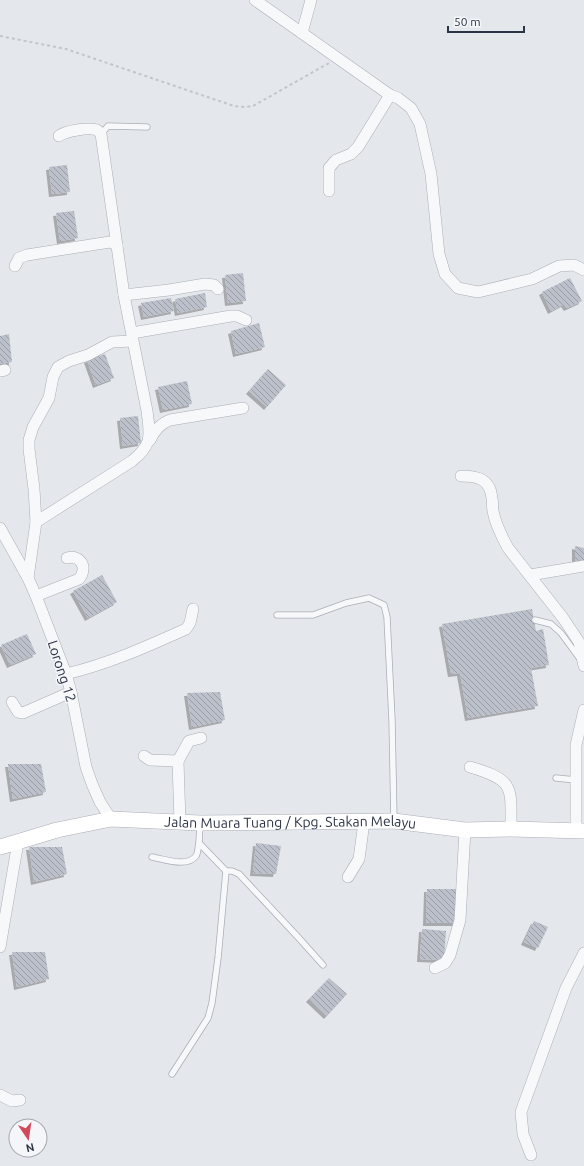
<svg xmlns="http://www.w3.org/2000/svg" width="584" height="1166" viewBox="0 0 584 1166" font-family="Ubuntu,sans-serif">
<style>
.building{fill:url(#building-back-hatch);filter:url(#shadow)}
.lines{fill:none;stroke-linecap:round;stroke-linejoin:round}
.service-casing{stroke:#a9aeb7;stroke-width:7}
.minor-casing{stroke:#a9aeb7;stroke-width:12}
.secondary-casing{stroke:#a9aeb7;stroke-width:16}
.path{stroke:#c2c5cb;stroke-width:2;stroke-dasharray:3 3;stroke-linecap:butt}
.service{stroke:#f7f8fa;stroke-width:5.5}
.minor{stroke:#f7f8fa;stroke-width:11}
.secondary{stroke:#fff;stroke-width:15}
.labels{text-anchor:middle;dominant-baseline:central;stroke-width:3;stroke-linejoin:round;paint-order:stroke}
.street-label{font-size:14px;fill:#2b3445;stroke:#f4f6f9}
</style>
<defs>
<pattern id="building-back-hatch" width="6" height="6" patternUnits="userSpaceOnUse"><rect width="6" height="6" fill="#bbc0ca"/><path d="M-1 5l2 2M0 0l6 6M5-1l2 2" fill="none" stroke="#989da6"/></pattern>
<filter id="shadow"><feDropShadow dx="-3" dy="3" stdDeviation="0" flood-color="#0004"/></filter>
</defs>
<rect width="100%" height="100%" fill="#e4e7ec"/>
<g class="building">
<polygon points="67,165 70,192 52,194 49,167"/>
<polygon points="74,211 78,238 60,241 56,213"/>
<polygon points="243,273 246,301 228,303 225,275"/>
<polygon points="570,278 582,301 567,308 564,304 551,311 542,292"/>
<polygon points="205,293 207,307 178,313 175,299"/>
<polygon points="171,298 174,311 144,317 141,303"/>
<polygon points="259,323 265,347 236,354 231,331"/>
<polygon points="9,334 12,362 0,364 0,336"/>
<polygon points="105,354 114,378 96,385 87,360"/>
<polygon points="268,369 286,385 267,407 249,391"/>
<polygon points="187,381 192,404 163,410 158,387"/>
<polygon points="138,416 141,443 123,446 120,418"/>
<polygon points="575,546 584,548 584,562 575,563"/>
<polygon points="102,575 117,602 88,618 73,591"/>
<polygon points="532,609 536,631 543,629 549,665 531,668 538,706 468,718 460,673 451,674 442,624"/>
<polygon points="27,634 36,654 10,665 1,645"/>
<polygon points="220,692 225,720 192,727 187,693"/>
<polygon points="8,764 41,764 46,792 13,799"/>
<polygon points="256,843 281,846 276,874 253,873"/>
<polygon points="29,847 62,847 67,874 34,882"/>
<polygon points="427,889 456,889 456,923 426,923"/>
<polygon points="534,921 548,927 538,948 524,942"/>
<polygon points="422,929 446,931 444,960 420,959"/>
<polygon points="12,952 45,952 49,979 17,987"/>
<polygon points="329,978 347,994 327,1016 309,999"/>
</g>
<g class="lines">
<defs>
<g id="service">
<polyline points="101,134 108,126 147,127"/>
<polyline points="277,615 313,615 346,603 369,598 384,605 387,617 392,720 394,821"/>
<polyline points="535,620 551,624 561,633 580,659"/>
<polyline points="556,778 576,780"/>
<polyline points="200,823 199,843 226,871 232,871 239,874 297,936 323,965"/>
<path d="M152,857C164,859 187,868 196,856C198,853 198,847 199,843"/>
<polyline points="172,1074 208,1018 212,1003 218,958 226,871"/>
</g>
<g id="minor">
<polyline points="255,0 390,95 398,98 411,108 420,124 431,174 439,254 445,274 458,288 478,292 532,279 559,266 574,265 584,270"/>
<polyline points="302,33 311,0"/>
<polyline points="329,191 329,168 336,160 351,154 358,147 390,95"/>
<polyline points="15,266 19,258 27,255 110,242 117,245"/>
<polyline points="124,295 169,290 205,284 214,285 218,289"/>
<polyline points="132,333 231,316 237,316 246,320"/>
<polyline points="0,371 5,370"/>
<path d="M150,440C155,430 160,424 170,420L243,408"/>
<path d="M461,476C478,476 490,479 492,498C493,502 492,506 493,511C495,523 502,537 508,548L563,618L579,642L584,666"/>
<path d="M36,522L132,461C153,444 150,436 147,411L124,295L101,134C100,133 98,130 97,130C89,127 65,131 59,136"/>
<polyline points="0,528 28,578 36,596 66,674 71,692 86,767 92,784 100,802 111,819"/>
<polyline points="530,575 584,566"/>
<polyline points="28,578 36,522 34,489 29,449 29,440 33,427 49,398 53,377 58,367 69,361 88,355 112,342 132,341"/>
<path d="M36,596L79,579C88,568 81,554 67,558"/>
<path d="M66,674C108,664 146,647 186,629L190,623L193,609"/>
<polyline points="12,702 18,712 23,713 71,692"/>
<polyline points="144,756 150,760 178,761"/>
<path d="M470,767C515,780 511,787 511,829"/>
<polyline points="180,822 178,761 189,741 201,738"/>
<polyline points="576,830 576,745 584,710"/>
<polyline points="348,877 359,859 364,822"/>
<polyline points="0,947 18,842"/>
<polyline points="435,968 445,963 450,955 460,920 465,830"/>
<polyline points="0,1095 12,1101 20,1100"/>
<polyline points="531,1155 523,1134 521,1112 566,988 584,953"/>
</g>
<g id="secondary">
<path id="s1" d="M0,847L57,830L111,819L200,823L394,821L465,830L511,829L584,831"/>
</g>
</defs>
<use href="#service" class="service-casing"/>
<use href="#minor" class="minor-casing"/>
<use href="#secondary" class="secondary-casing"/>
<polyline class="path" points="0,36 66,49 234,106 244,107 253,106 329,63"/>
<use href="#service" class="service"/>
<use href="#minor" class="minor"/>
<use href="#secondary" class="secondary"/>
</g>
<g class="labels">
<g class="street-label">
<text transform="translate(62 671) rotate(72)">Lorong 12</text>
<text stroke="none"><textPath href="#s1" startOffset="294">Jalan Muara Tuang / Kpg. Stakan Melayu</textPath></text>
</g>
</g>
<g transform="translate(28 1138) rotate(167)"><circle r="19" fill="#f4f6f9" stroke="#a4a8b1"/>
<path d="M0-3L7 15L0 10L-7 15Z" fill="#d1495b"/>
<text y="-6" font-size="11" font-weight="bold" text-anchor="middle" fill="#2b3445">N</text>
</g>
<path d="M448 26v6h76v-6" fill="none" stroke="#2b3445" stroke-width="2"/>
<text x="454" y="26" font-size="12" fill="#2b3445" stroke="#f4f6f9" stroke-width="3" paint-order="stroke">50 m</text>
</svg>
